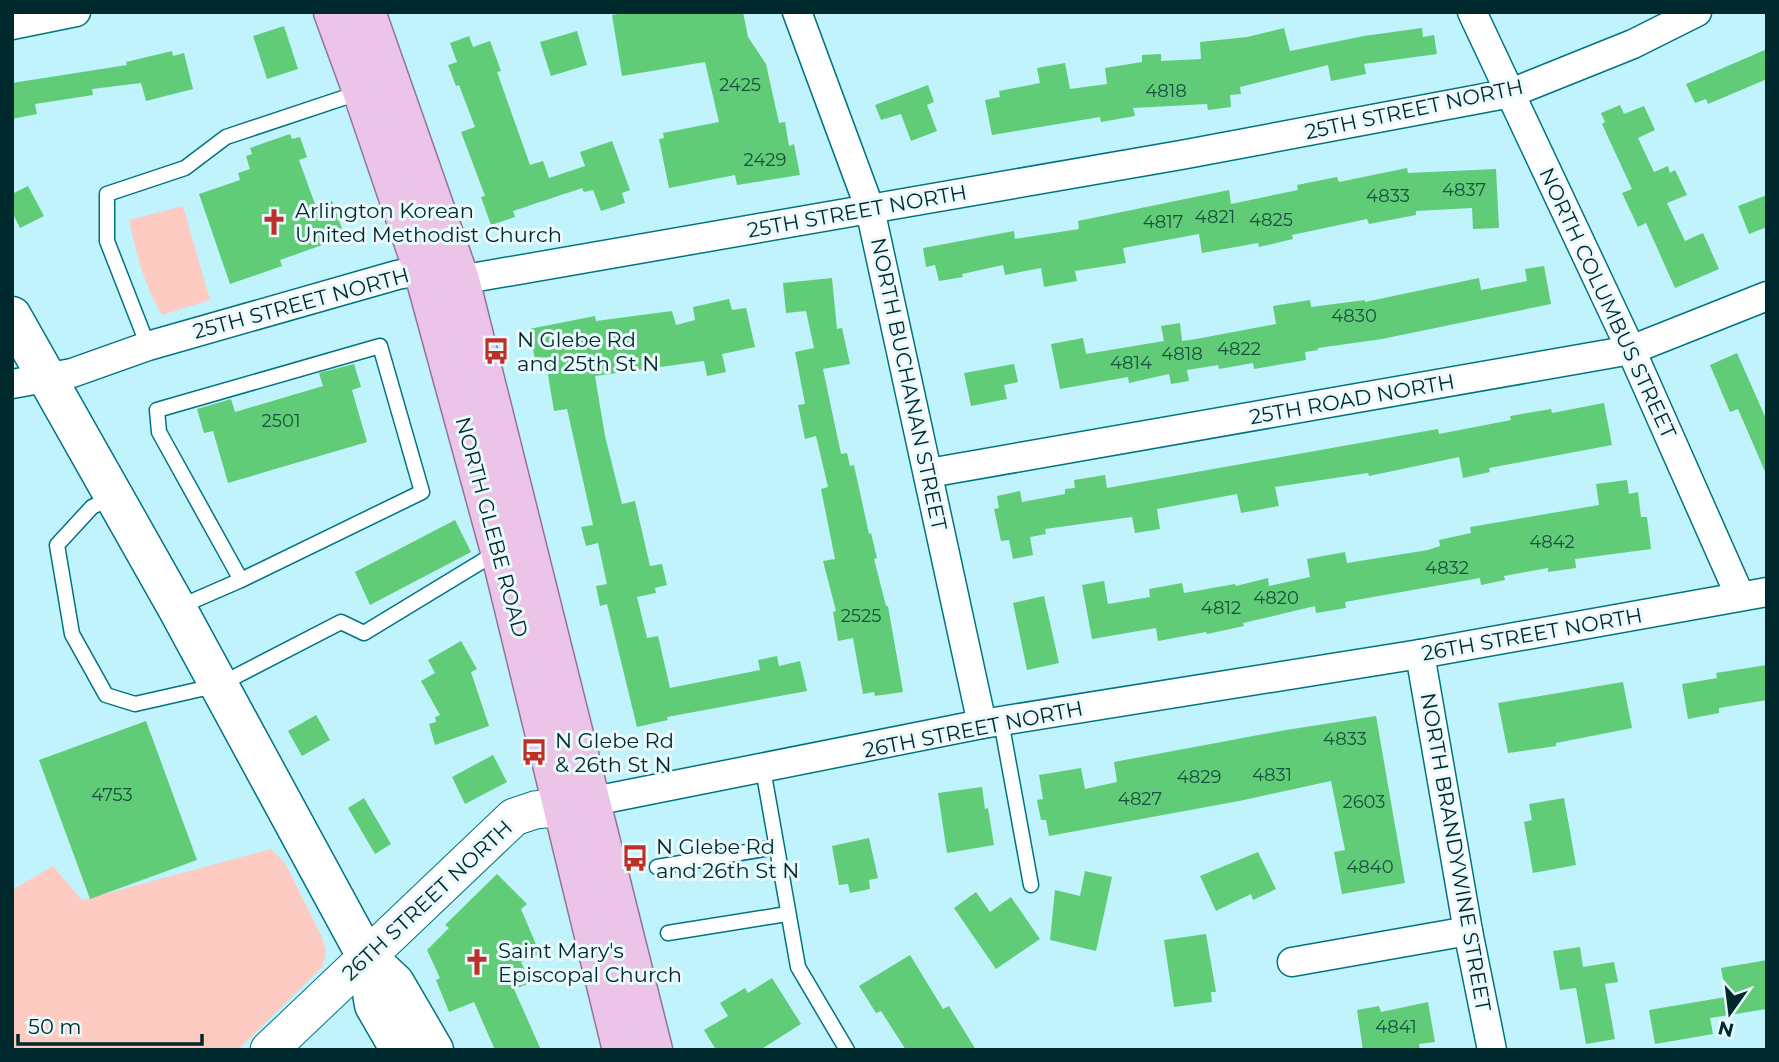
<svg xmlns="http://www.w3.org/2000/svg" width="1779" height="1062" viewBox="0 0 1779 1062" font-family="Montserrat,sans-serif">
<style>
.green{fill:#fecbc3}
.building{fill:#61cc77}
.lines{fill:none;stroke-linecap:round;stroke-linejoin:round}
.service-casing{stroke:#007481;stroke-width:17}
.minor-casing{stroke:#007481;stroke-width:31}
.tertiary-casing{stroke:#007481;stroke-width:39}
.secondary-casing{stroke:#007481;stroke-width:41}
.primary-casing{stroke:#90749d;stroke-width:41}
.service{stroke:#fff;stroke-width:14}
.minor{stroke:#fff;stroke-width:28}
.tertiary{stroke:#fff;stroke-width:37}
.secondary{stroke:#fff;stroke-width:38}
.primary{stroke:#ebc4e8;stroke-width:38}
.labels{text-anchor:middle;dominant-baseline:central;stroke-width:6;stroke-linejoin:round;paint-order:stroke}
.number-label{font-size:18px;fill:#185240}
.street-label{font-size:21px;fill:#00292e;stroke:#e9f9fc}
.poi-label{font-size:21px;fill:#00292e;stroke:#e9f9fc;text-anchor:start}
</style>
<rect width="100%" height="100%" fill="#c0f3fb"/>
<g class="green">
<path d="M183,206L210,300L162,315C144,285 136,253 129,220Z"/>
<polygon points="271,849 285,863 322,937 326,951 323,966 238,1050 12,1050 12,890 53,866 82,900"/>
</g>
<g class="building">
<polygon points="627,12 743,12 748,37 766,64 779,123 785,122 789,146 794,144 800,175 737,185 735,175 669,188 659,139 664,138 663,133 719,122 705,62 622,76 612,15"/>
<polygon points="284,26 298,69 267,79 253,36"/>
<polygon points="1284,28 1290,51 1364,36 1422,28 1423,37 1434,35 1437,54 1364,64 1366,74 1331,81 1328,65 1240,87 1241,94 1230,95 1231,107 1208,110 1207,104 1133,108 1135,116 1101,122 1100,117 992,135 985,100 1000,97 999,91 1040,83 1037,68 1065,63 1070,89 1107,84 1105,68 1142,62 1142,55 1161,54 1161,61 1201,59 1200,42 1247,37"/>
<polygon points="577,31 587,65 551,76 540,42"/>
<polygon points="469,36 473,47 490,41 501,71 497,72 530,165 543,161 549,178 585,166 580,152 612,141 630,190 622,193 625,203 601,211 593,190 584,192 582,188 513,211 515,217 491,225 481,197 485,196 461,132 475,127 459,85 456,86 448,65 457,62 450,43"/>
<polygon points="1767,49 1767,79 1708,104 1706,99 1695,103 1686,84"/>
<polygon points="172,51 173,56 184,53 193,89 146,101 141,83 92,89 93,95 35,104 37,114 12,119 12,83 127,65 126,62"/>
<polygon points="928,85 934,102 927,105 937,131 911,141 901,114 881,120 875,105"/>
<polygon points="1620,105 1624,114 1644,106 1655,130 1638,138 1654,172 1668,166 1670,173 1675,170 1687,195 1667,203 1685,241 1703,233 1719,269 1675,288 1646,223 1638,227 1622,193 1632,189 1602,124 1605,122 1601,113"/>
<polygon points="290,134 292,139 300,137 307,157 299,160 316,207 332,201 345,237 280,260 282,266 230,284 199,194 240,180 238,173 250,169 246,156 252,154 250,148"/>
<polygon points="1407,168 1408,173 1496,169 1499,228 1473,229 1472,208 1416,211 1416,215 1369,224 1367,219 1292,235 1293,239 1259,247 1258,243 1202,253 1199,234 1123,248 1126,263 1075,271 1077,281 1044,287 1041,268 1005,275 1003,265 962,274 963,277 939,281 935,265 926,267 923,248 1014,231 1015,239 1079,229 1078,221 1229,190 1231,204 1298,190 1297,185 1337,177 1339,182"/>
<polygon points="28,186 44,216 20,228 12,212 12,194"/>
<polygon points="1767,195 1767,227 1749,234 1738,206"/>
<polygon points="1544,266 1551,304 1382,339 1318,348 1318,350 1305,352 1306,360 1254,369 1253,363 1219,369 1218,365 1187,370 1189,381 1171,384 1169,374 1129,383 1128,377 1060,389 1051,344 1083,338 1086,354 1164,341 1161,326 1180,323 1182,341 1196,339 1276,324 1273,306 1310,300 1311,307 1365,300 1365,302 1479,278 1481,290 1527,281 1525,269"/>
<polygon points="832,278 837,329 842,328 850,364 823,369 841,454 847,453 850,466 854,465 869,534 871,533 877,558 874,559 886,606 888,606 903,692 875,696 874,692 863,694 853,638 838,641 833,612 836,611 823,561 835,559 821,489 828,487 816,436 805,439 798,405 805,404 795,352 814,348 806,311 786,313 783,283"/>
<polygon points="729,299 732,310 746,308 755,347 722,354 726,372 707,376 704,361 595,376 605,436 622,504 635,501 650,566 662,564 667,585 655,588 656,593 637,597 647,638 658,636 670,688 760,670 758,660 777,656 779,666 800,661 807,691 667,717 668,720 637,727 607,604 600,606 596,586 607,584 598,543 586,546 581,527 593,525 567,409 554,411 545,357 535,359 529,329 595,316 596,321 672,311 676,325 695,320 693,307"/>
<polygon points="1737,353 1767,421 1767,476 1738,409 1730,412 1710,365"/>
<polygon points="354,364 361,387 352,390 367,442 228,483 213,431 204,433 197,409 231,399 235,412 323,386 319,373"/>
<polygon points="1014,364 1018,382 1004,385 1007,399 971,406 964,373"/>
<polygon points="1604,403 1612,445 1489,468 1490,472 1463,478 1459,457 1369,476 1368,473 1275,487 1279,506 1241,513 1237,494 1157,509 1160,529 1135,533 1132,517 1045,529 1046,534 1030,537 1033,555 1013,559 1009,540 1001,541 994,509 999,508 997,496 1020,491 1022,502 1065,494 1065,489 1075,488 1074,480 1105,475 1107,488 1438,429 1439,434 1511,420 1510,416 1551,409 1552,413"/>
<polygon points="1627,480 1629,494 1638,492 1641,517 1647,517 1651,549 1575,559 1576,568 1548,572 1548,568 1504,576 1505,580 1481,585 1480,578 1345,602 1346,608 1316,613 1315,606 1243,623 1244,626 1207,634 1206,632 1158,641 1156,628 1092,639 1082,585 1104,581 1108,604 1150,597 1149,589 1182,583 1184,593 1235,584 1236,586 1268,578 1269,586 1310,577 1307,559 1345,552 1347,563 1428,550 1440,546 1439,540 1471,533 1470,527 1599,505 1596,484"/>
<polygon points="455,520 471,552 370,605 355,572"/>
<polygon points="1044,596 1059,663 1027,670 1013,603"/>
<polygon points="461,641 477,669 471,672 489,726 435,745 429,724 436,722 435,717 440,715 421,681 435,673 428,660"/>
<polygon points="1767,665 1767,700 1719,708 1719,713 1688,719 1682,684 1717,678 1716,673"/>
<polygon points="1623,682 1632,728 1556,743 1556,746 1508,753 1498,703"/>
<polygon points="316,715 330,740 302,756 288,731"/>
<polygon points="1376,716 1405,883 1342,894 1334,852 1345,850 1331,781 1239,801 1049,836 1046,820 1041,820 1037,800 1043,799 1039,775 1081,768 1085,789 1117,782 1114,762 1286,730"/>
<polygon points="146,721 197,860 90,899 39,760"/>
<polygon points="493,755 507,782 465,804 452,777"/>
<polygon points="982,787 985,809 988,808 994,845 947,853 938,793"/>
<polygon points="364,798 391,844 375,854 348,808"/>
<polygon points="1564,798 1576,865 1533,873 1524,822 1532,820 1529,804"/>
<polygon points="869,838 878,878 869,880 870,889 850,893 848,884 839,885 832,846"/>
<polygon points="1258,852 1276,889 1253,900 1251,894 1216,911 1200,876"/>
<polygon points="1085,871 1112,877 1096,951 1050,940 1055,890 1080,896"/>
<polygon points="497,874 527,904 521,909 540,954 521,962 531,983 514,989 541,1050 495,1050 474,1002 449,1012 436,980 440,978 427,950 449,928 445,925"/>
<polygon points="976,892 990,912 1011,897 1040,939 996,969 954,908"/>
<polygon points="1206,934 1216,992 1211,992 1212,1002 1174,1007 1164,940"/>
<polygon points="1580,947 1583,967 1614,962 1618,982 1605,984 1615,1039 1586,1044 1576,988 1560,990 1553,951"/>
<polygon points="910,955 943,1009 949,1006 976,1050 906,1050 881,1011 876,1013 859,986"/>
<polygon points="1767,960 1767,1009 1710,1018 1713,1034 1655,1044 1649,1010 1726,997 1721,968"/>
<polygon points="772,978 801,1024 760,1050 716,1050 704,1030 728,1016 720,1003 745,988 748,993"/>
<polygon points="1428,1002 1435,1042 1419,1044 1420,1050 1363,1050 1357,1010 1379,1006 1381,1012"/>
</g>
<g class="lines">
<defs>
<g id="service">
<polyline points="148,346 107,241 107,194 185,168 226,137 361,92"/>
<polyline points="113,497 92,507 57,545 72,634 106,695 135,704 219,685 341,622 364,633 499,551"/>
<polyline points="179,607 241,580 159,432 157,410 380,346 422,492 241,580"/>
<polyline points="1001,721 1031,885"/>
<polyline points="763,769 798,967 847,1050"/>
<polyline points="657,867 776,847"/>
<polyline points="668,933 787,914"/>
</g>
<g id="minor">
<polyline points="797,12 870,209 982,724"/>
<polyline points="1472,12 1631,350 1740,596"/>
<polyline points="12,25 76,12"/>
<polyline points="12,384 72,373 148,346 397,275 423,270 460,280 1181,155 1511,93 1633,44 1697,12"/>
<polyline points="929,473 1631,350 1767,296"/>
<polyline points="1420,654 1468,931 1492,1050"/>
<polyline points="574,805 982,724 1420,654 1767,592"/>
<polyline points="1292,962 1468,931"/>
</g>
<polyline id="tertiary" points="269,1050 514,817 535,810 562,807"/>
<g id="secondary">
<polyline points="12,316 177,608 366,956 374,1005 400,1050"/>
<polyline points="366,956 395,983 434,1050"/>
</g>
<g id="primary">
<polyline points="333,12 362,91 423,270 500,551 622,1050"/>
<polyline points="366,12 460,280 653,1050"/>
</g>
</defs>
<use href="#service" class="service-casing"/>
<use href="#minor" class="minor-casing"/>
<use href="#tertiary" class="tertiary-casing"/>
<use href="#secondary" class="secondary-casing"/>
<use href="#primary" class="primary-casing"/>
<use href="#service" class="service"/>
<use href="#minor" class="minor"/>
<use href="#tertiary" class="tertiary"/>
<use href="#secondary" class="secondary"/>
<use href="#primary" class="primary"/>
</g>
<defs>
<symbol id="church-bare" viewBox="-9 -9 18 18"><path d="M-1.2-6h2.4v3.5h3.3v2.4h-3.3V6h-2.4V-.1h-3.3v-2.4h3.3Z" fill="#bd3027" stroke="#e9f9fc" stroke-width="2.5" paint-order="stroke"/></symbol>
<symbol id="bus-bare" viewBox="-9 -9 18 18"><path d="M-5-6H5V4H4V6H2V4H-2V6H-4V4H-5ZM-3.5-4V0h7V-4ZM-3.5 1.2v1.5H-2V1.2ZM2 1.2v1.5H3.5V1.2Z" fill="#bd3027" stroke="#e9f9fc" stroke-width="2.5" paint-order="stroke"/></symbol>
</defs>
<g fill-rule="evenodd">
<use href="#church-bare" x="255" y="203" width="38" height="38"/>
<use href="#bus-bare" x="477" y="332" width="38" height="38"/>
<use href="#bus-bare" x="515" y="733" width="38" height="38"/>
<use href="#bus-bare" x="616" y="839" width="38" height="38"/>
<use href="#church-bare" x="458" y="943" width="38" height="38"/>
</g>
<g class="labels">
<g class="number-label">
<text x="740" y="85">2425</text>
<text x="1166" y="91">4818</text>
<text x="765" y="160">2429</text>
<text x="1464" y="190">4837</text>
<text x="1388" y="196">4833</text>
<text x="1215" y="217">4821</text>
<text x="1271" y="220">4825</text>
<text x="1163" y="222">4817</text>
<text x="1354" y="316">4830</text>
<text x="1239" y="349">4822</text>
<text x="1182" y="354">4818</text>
<text x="1131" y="363">4814</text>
<text x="281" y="421">2501</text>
<text x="1552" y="542">4842</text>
<text x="1447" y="568">4832</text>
<text x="1276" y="598">4820</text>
<text x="1221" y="608">4812</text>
<text x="861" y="616">2525</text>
<text x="1345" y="739">4833</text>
<text x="1272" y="775">4831</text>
<text x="1199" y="777">4829</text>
<text x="112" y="795">4753</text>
<text x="1140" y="799">4827</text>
<text x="1364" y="802">2603</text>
<text x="1370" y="867">4840</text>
<text x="1396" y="1027">4841</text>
</g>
<g class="street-label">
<text transform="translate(1414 109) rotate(-12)">25TH STREET NORTH</text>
<text transform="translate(857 211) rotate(-10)">25TH STREET NORTH</text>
<text transform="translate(301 303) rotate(-15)">25TH STREET NORTH</text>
<text transform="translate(1608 303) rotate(65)">NORTH COLUMBUS STREET</text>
<text transform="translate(909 384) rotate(78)">NORTH BUCHANAN STREET</text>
<text transform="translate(1352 399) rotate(-10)">25TH ROAD NORTH</text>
<text transform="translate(492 527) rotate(75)">NORTH GLEBE ROAD</text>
<text transform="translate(1532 634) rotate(-10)">26TH STREET NORTH</text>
<text transform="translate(973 729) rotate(-11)">26TH STREET NORTH</text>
<text transform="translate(1456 852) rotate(80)">NORTH BRANDYWINE STREET</text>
<text transform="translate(427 900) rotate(-43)">26TH STREET NORTH</text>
</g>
<g class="poi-label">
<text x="295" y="210">Arlington Korean<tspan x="295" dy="24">United Methodist Church</tspan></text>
<text x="517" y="339">N Glebe Rd<tspan x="517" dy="24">and 25th St N</tspan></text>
<text x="555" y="740">N Glebe Rd<tspan x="555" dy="24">&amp; 26th St N</tspan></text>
<text x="656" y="846">N Glebe Rd<tspan x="656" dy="24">and 26th St N</tspan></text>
<text x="498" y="950">Saint Mary's<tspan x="498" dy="24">Episcopal Church</tspan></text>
</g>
</g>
<rect width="1779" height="1062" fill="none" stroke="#00292e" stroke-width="28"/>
<g transform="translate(1730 1013) rotate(194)" stroke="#e9f9fc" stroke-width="5" paint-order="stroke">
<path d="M0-5L12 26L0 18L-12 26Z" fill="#00292e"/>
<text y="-10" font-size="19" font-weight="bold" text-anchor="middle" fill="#00292e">N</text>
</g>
<path d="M18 1034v10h184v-10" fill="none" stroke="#00292e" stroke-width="3.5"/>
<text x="28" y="1034" font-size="21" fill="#00292e" stroke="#e9f9fc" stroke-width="5" paint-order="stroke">50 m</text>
</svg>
